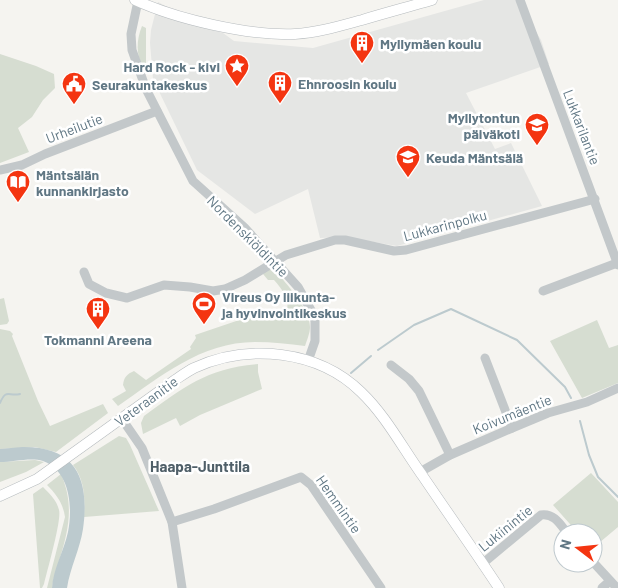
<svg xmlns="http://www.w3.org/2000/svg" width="618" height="588" viewBox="0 0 618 588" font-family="Barlow,sans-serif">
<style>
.built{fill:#e5e6e4}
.green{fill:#d6ddd1}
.water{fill:#bccace}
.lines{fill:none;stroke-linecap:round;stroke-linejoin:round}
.stream{stroke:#bccace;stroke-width:2}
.major-casing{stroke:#b6bbbe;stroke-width:11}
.minor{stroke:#c3c8ca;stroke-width:9}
.major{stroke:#fff;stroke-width:10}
.labels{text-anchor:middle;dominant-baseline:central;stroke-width:5;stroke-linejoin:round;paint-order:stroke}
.poi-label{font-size:14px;font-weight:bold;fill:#607784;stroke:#fff;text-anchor:start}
.street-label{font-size:14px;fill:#607784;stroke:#fff}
.neighbourhood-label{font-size:15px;font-weight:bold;fill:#4f5f68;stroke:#fff}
</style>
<rect width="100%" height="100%" fill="#f5f4f0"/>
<polygon class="built" points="484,0 517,0 541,40 549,64 466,93 495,149 511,143 542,206 397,246 345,237 320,238 308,189 255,214 197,170 153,79 150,43 151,30 158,2 209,29 223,33 234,41 313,48"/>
<g class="green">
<path d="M142,26L146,28V68H143C136,54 136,41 142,26Z"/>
<polygon points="0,54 36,66 54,74 55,88 43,100 32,117 18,128 29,152 0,163"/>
<path d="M271,269L275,270C286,284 310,308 310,327C310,333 307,340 305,346C289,344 272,342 255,342C201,342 160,377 118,406L112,399L126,391L123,385C124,377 127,374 134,371L146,380L191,349L190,347L196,338L195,335L254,315L257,319C293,326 295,302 274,280H268L263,274L267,270Z"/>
<polygon points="4,298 9,321 7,324 0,325 0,299"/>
<polygon points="597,320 609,348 618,345 618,383 582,398 550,341"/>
<polygon points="0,329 10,331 13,334 12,336 38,401 50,426 103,404 108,413 56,452 35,447 0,449"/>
<path d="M258,364V372L262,389L200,415L180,426L176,418L143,434L141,423L144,416C184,387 207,368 258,364Z"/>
<path d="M119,436L126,438L130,445L159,511L84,517C85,499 85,480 73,465Z"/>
<polygon points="35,460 44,462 26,472 0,482 0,462"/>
<polygon points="591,473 618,502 618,527 593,548 593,533 578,533 553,505"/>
<path d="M61,474C74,504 69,528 60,558C57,568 53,578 52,588H47L65,517C63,503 56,494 47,485Z"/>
<path d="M43,487C50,494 57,501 59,510C62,519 47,571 44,584L42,588H40L33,494Z"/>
</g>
<path class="water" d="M22,447C76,446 90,479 83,529C80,549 70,568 67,588H52C53,569 64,551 68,532C73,507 70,471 43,461C31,457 13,462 0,462V449Z"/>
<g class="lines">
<g class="stream">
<polyline points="378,350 414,325 451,309 517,340 565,387 571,398"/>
<polyline points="351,373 371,356"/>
<path d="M0,403C6,388 9,397 20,394"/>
<polyline points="580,421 589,455 598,477 618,497"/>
</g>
<defs>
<g id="major">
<path d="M135,0C176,19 249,36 295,34C317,33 340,26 362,20C385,13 408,7 432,0"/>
<path d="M0,496L37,479L175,380C181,376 188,371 194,368C248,343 318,350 361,392C386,416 402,447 422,475C447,512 474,550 499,588"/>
</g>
</defs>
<use href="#major" class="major-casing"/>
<g class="minor">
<polyline points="520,0 618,265"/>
<polyline points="138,1 131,34 132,50 146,89 193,181 244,227 298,287 312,312 315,321 315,341 308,361"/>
<polyline points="0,170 22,165 45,154 157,111"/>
<polyline points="84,272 89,284 106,293 127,298 164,285 190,287 213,291 225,289 245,280 286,255 335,240 345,240 394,251 406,250 595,199"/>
<polyline points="543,291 617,263"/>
<polyline points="485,358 512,428"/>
<polyline points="391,365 409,379 419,391 450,455"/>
<polyline points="122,419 142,448 172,522 182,588"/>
<polyline points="420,472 450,455 512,428 548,413 587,402 618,388"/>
<polyline points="172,522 214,509 301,477 311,485 381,588"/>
<polyline points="593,562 617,588"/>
<path d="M482,564L541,515C554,513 560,524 567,533"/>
<polyline points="602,588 610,581"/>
</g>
<use href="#major" class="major"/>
</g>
<defs>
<symbol id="building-pin" viewBox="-11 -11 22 30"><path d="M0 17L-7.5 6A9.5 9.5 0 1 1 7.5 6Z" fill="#f43511" stroke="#fff"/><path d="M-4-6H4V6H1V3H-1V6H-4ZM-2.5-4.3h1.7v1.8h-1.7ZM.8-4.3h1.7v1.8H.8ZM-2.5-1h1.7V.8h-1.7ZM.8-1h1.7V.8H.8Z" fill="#fff"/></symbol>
<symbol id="sight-pin" viewBox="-11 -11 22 30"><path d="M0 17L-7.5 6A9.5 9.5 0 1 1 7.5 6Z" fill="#f43511" stroke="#fff"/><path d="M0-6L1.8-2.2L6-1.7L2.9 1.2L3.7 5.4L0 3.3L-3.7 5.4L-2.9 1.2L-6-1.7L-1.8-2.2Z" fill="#fff"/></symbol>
<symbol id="civic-pin" viewBox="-11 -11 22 30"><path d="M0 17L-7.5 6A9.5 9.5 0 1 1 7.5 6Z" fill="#f43511" stroke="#fff"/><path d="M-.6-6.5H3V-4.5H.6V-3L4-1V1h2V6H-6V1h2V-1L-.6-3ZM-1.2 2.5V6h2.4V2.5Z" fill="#fff"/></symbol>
<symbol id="school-pin" viewBox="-11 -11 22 30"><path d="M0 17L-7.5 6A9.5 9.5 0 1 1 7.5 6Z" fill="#f43511" stroke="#fff"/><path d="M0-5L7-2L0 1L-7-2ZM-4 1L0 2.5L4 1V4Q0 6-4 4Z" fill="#fff"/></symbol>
<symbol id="library-pin" viewBox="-11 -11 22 30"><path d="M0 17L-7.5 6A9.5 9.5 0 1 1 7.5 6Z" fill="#f43511" stroke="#fff"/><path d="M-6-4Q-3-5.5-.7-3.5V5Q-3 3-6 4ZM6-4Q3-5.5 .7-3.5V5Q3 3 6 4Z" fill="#fff"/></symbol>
<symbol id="stadium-pin" viewBox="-11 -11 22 30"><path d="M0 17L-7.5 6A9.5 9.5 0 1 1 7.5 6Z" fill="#f43511" stroke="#fff"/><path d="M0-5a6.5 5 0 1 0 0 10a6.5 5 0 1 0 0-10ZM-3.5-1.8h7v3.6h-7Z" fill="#fff"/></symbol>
</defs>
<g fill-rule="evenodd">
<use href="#building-pin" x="348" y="29" width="28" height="38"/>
<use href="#sight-pin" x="223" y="52" width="28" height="38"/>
<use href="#building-pin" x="266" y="69" width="28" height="38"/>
<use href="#civic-pin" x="60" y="70" width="28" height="38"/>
<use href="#school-pin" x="523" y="111" width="28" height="38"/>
<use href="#school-pin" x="394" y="143" width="28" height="38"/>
<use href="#library-pin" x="4" y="168" width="28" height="38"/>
<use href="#stadium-pin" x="190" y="290" width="28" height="38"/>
<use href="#building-pin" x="84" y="295" width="28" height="38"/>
</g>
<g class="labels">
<g class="poi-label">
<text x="380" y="43">Myllymäen koulu</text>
<text x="220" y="66" text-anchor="end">Hard Rock - kivi</text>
<text x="298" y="83">Ehnroosin koulu</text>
<text x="92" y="84">Seurakuntakeskus</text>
<text x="520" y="117" text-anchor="end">Myllytontun<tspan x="520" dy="16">päiväkoti</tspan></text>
<text x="426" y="157">Keuda Mäntsälä</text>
<text x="36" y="174">Mäntsälän<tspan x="36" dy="16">kunnankirjasto</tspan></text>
<text x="222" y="296">Vireus Oy liikunta-<tspan x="222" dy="16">ja hyvinvointikeskus</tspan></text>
<text x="98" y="339" text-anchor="middle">Tokmanni Areena</text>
</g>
<g class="street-label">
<text transform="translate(582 127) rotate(69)">Lukkarilantie</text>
<text transform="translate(74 128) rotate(-21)">Urheilutie</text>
<text transform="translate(445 225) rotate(-15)">Lukkarinpolku</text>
<text transform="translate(248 236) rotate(45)">Nordenskiöldintie</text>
<text transform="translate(146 401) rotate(-36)">Veteraanitie</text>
<text transform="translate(512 414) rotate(-22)">Koivumäentie</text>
<text transform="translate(339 504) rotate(55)">Hemmintie</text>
<text transform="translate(505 528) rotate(-39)">Lukiinintie</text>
</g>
<g class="neighbourhood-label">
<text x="200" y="466">Haapa-Junttila</text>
</g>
</g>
<g transform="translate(578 548) rotate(286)"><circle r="24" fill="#ffffff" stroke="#bfc9ce"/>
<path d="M0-4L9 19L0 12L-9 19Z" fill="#f43511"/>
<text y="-8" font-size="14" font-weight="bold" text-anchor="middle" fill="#607784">N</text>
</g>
</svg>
